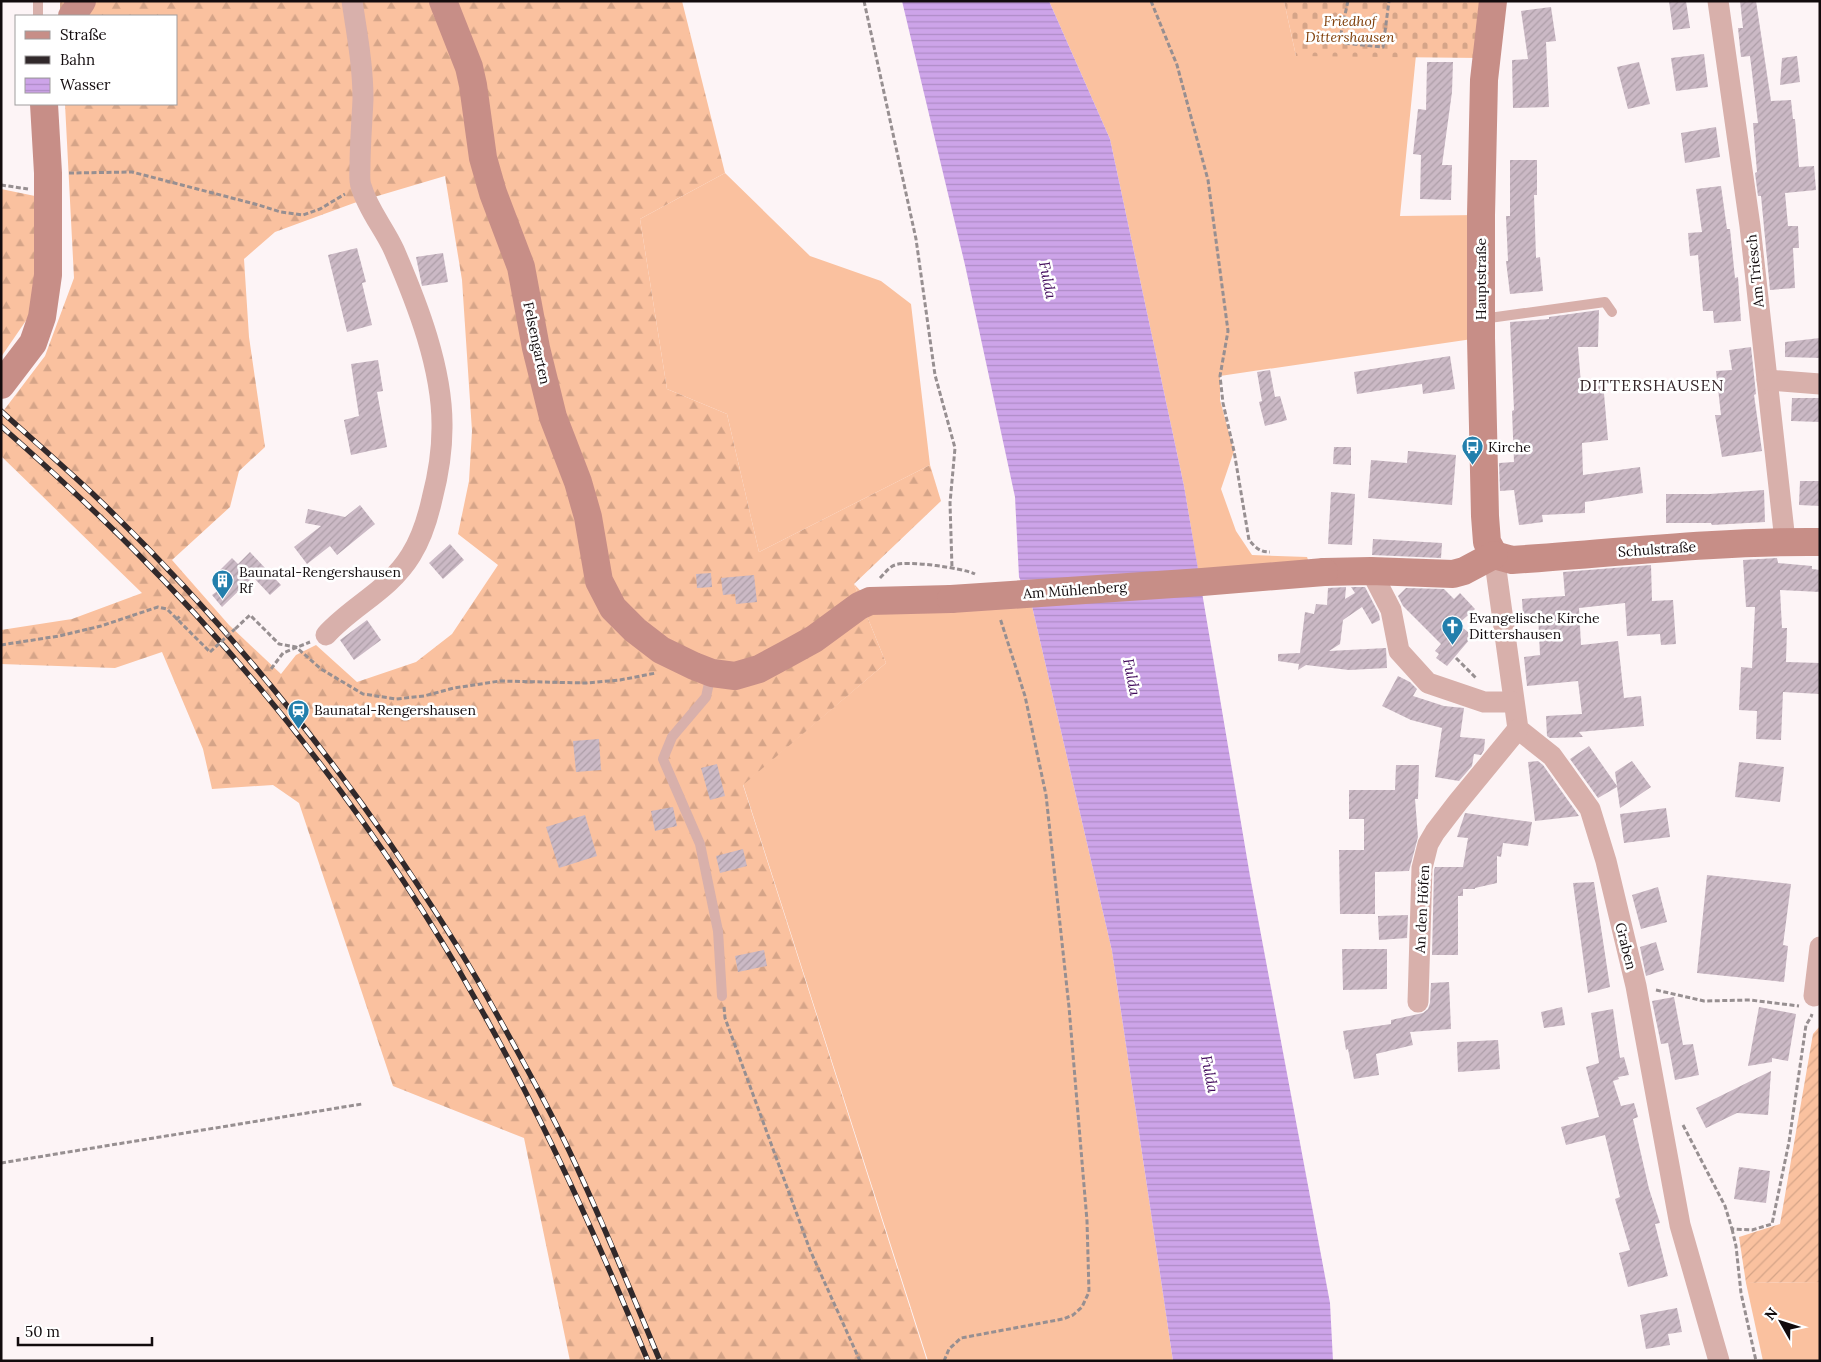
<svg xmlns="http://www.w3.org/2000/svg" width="1821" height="1362" viewBox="0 0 1821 1362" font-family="Lora,serif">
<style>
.grass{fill:#fac19f}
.forest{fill:url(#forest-firs);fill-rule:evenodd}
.cemetery{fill:url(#cemetery-stones)}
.garden{fill:url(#garden-furrows)}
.water{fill:url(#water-rules)}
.building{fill:url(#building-hatch)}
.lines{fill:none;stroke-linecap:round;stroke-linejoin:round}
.path{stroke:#978f91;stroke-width:3;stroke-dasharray:5 2.5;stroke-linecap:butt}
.lane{stroke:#d8b0ab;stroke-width:10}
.street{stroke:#d8b0ab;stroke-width:21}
.secondary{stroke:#c78e87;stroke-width:28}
.rail-casing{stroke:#31292b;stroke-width:5.5}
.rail{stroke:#fff;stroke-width:4;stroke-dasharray:11;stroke-linecap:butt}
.path-bridge{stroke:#978f91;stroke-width:3;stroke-dasharray:5 2.5;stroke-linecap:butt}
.secondary-bridge{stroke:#c78e87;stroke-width:28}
.labels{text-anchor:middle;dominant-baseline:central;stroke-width:5;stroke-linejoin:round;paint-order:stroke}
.park-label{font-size:14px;font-style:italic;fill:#7f3e08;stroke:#fff}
.street-label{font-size:14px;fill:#120b0d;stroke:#fff}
.poi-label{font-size:14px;fill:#120b0d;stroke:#fff;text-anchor:start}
.water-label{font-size:15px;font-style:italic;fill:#420a5c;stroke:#fff}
.quarter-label{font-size:16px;letter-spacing:1px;fill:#352428;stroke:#fff}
</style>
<defs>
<pattern id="forest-firs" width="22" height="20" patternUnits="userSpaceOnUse" patternTransform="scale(1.25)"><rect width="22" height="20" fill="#fac19f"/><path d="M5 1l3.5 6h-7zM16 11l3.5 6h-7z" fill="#d5a488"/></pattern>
<pattern id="cemetery-stones" width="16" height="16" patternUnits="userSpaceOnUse" patternTransform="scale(1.25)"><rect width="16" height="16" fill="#fac19f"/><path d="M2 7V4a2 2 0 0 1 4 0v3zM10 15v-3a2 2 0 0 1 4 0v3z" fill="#d5a488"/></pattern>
<pattern id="garden-furrows" width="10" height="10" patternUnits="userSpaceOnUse" patternTransform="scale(1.25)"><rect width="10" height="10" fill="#fac19f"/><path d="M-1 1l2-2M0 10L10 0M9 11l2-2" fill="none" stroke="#d5a488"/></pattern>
<pattern id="water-rules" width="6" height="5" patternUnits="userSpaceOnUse" patternTransform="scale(1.25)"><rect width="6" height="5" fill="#cda4e9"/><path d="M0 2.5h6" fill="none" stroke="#af8cc7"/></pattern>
<pattern id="building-hatch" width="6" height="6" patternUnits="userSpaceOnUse" patternTransform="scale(1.25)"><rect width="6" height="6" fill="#cbb9c5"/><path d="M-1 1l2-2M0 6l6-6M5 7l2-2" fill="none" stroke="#ad9ea8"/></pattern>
</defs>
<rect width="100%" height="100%" fill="#fdf4f6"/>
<g class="grass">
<polygon points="1049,1 1284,1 1296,56 1416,55 1400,216 1478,215 1479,338 1220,376 1220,400 1234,451 1221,489 1236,531 1252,555 1307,557 1314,577 1200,582 1184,486 1110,139"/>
<polygon points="725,173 810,256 881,281 911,304 930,465 759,552 727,414 667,389 640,219"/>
<polygon points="854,584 870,601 1032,606 1112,951 1173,1361 928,1361 743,784 886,663"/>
<polygon points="1820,1282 1820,1361 1763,1361 1746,1283"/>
</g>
<g class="forest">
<path d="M60,1H682L725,173L640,219L667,389L727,414L759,552L930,465L941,501L854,584L886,663L743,785L927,1361H570L524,1138L393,1086L299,803L273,785L212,789L203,749L162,652L115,668L1,664V630L72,619L142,593L1,456V414L45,356L74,278L65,104H176V16H60ZM445,176L462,280L472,431L469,481L458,534L498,565L452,634L416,662L357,682L316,645L296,655L281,674L229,625L172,560L230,507L239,471L265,447L249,337L244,259L275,232L354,203Z"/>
<polygon points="1,189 35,196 34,309 1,357"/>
</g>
<polygon class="cemetery" points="1284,1 1491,1 1480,58 1296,56"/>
<polygon class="garden" points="1820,1026 1820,1282 1746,1283 1739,1237 1780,1224 1813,1034"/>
<polygon class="water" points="902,1 1049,1 1110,139 1184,486 1250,876 1330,1303 1333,1361 1173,1361 1112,951 1032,606 1019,577 1015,497 965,265"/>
<g class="building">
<polygon points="1669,1 1686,1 1690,28 1673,30"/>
<polygon points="1740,1 1756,1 1771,101 1791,100 1793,119 1795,119 1799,167 1814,166 1816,190 1785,193 1788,226 1798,226 1799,248 1793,248 1795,288 1770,290 1761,196 1758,196 1755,173 1757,172 1753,123 1758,123 1750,56 1741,57 1738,28 1743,28"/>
<polygon points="1551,7 1556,41 1546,42 1549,107 1513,108 1512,60 1528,59 1521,11"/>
<polygon points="1704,54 1708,87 1676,91 1671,58"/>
<polygon points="1797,56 1800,82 1780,85 1782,58"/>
<polygon points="1427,62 1453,62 1452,92 1442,165 1452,165 1451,200 1420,199 1421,155 1413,154 1418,109 1426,110"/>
<polygon points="1639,62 1650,104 1628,109 1617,67"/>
<polygon points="1716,127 1720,157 1685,163 1681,133"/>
<polygon points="1510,160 1537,160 1537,195 1534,195 1536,258 1540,257 1543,291 1510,294 1506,261 1508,261 1506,216 1510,216"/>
<polygon points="1721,186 1727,229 1730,229 1735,278 1738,277 1741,321 1714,323 1713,311 1703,311 1698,255 1690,256 1688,233 1702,232 1696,189"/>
<polygon points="357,248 366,282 362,283 372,325 347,332 328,255"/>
<polygon points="443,253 448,282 422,286 416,257"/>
<polygon points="1599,310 1598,347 1578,347 1581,384 1603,382 1608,440 1582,443 1583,475 1640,467 1643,493 1585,502 1585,513 1542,515 1543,522 1519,525 1514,490 1500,491 1499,463 1514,462 1512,411 1514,410 1510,322 1549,319 1549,317"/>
<polygon points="1820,338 1820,358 1785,357 1785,342"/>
<polygon points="1751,347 1756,394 1754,395 1762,451 1722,457 1715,415 1721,415 1716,371 1732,370 1729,350"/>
<polygon points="1450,356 1455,389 1423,394 1422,384 1357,394 1354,372"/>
<polygon points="378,360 383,391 377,392 387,447 351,455 344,420 359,416 351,364"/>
<polygon points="1270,370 1275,397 1280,396 1287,420 1265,426 1259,402 1262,401 1257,372"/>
<polygon points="1792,398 1820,398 1820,422 1791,421"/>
<polygon points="1334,447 1351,447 1351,465 1333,464"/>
<polygon points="1408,451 1456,455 1452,505 1368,498 1371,460 1407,463"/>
<polygon points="1800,481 1820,481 1820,506 1799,505"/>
<polygon points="1764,490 1765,522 1712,525 1711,523 1666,523 1666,494 1710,494"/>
<polygon points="1331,492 1355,494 1352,545 1328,544"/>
<polygon points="360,505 375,524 337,555 330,546 307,564 294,547 321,526 305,523 308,509 345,517"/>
<polygon points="1373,539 1442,543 1441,558 1372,555"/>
<polygon points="450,544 464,560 443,579 429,563"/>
<polygon points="250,552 281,585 270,595 253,577 222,607 212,595 231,581 220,570 232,558 238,564"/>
<polygon points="1777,558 1778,563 1812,566 1812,569 1820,570 1820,592 1780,590 1782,628 1787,628 1786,662 1820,663 1820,694 1783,692 1781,740 1756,739 1757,711 1739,710 1741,667 1752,668 1755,607 1746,607 1743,560"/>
<polygon points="1651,565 1652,601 1673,600 1676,644 1661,645 1660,634 1627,636 1625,603 1579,608 1581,645 1618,641 1624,698 1641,696 1644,726 1579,732 1583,737 1550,738 1547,736 1546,716 1582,714 1578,681 1527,686 1524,657 1540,655 1538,614 1523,615 1522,599 1565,596 1563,572"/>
<polygon points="711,573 712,587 697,588 696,574"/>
<polygon points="754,575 757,602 736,604 735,594 723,595 721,578"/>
<polygon points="1346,587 1345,599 1355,593 1351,587 1365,587 1379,614 1380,620 1372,624 1362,607 1343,620 1340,644 1329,651 1386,648 1387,668 1349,670 1306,665 1298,670 1299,664 1278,661 1278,654 1300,653 1305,612 1314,614 1316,604 1327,605 1328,588"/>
<polygon points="1406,588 1444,589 1454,599 1460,593 1475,609 1458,624 1468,632 1470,639 1447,666 1436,658 1439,654 1435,651 1441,644 1403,606 1398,596"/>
<polygon points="367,620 381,640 354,660 340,640"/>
<polygon points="1398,676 1410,682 1417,689 1413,696 1444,706 1464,708 1460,737 1485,739 1484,750 1481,755 1474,754 1472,766 1459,781 1435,777 1442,728 1411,720 1382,706"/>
<polygon points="599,739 601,770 576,772 573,741"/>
<polygon points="1589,746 1617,786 1615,772 1632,761 1651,787 1620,808 1617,787 1598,798 1570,759"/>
<polygon points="1538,761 1543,765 1579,816 1535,821 1528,762"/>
<polygon points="1739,762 1784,767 1780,802 1735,797"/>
<polygon points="717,764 725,796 710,800 701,768"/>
<polygon points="1396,765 1419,765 1418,799 1415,799 1418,837 1409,871 1375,872 1375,914 1340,914 1339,850 1364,850 1364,819 1349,819 1349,790 1395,790"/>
<polygon points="673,807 677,826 655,831 651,811"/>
<polygon points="1666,808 1670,837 1624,843 1620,814"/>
<polygon points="1465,813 1532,822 1528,846 1503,843 1501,857 1497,856 1497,883 1475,888 1475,889 1463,889 1463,896 1458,896 1458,955 1432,955 1434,870 1435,867 1463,867 1468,838 1457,837"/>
<polygon points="585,815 597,856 559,868 546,827"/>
<polygon points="743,849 747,866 720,873 716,856"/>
<polygon points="1707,875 1791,884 1783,945 1788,946 1784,982 1697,973"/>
<polygon points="1594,882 1610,987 1588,993 1573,883"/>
<polygon points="1658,887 1667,922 1641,929 1632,895"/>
<polygon points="1408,915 1407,938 1379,940 1378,916"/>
<polygon points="1656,942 1664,970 1646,976 1640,947"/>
<polygon points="1342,949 1387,949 1387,989 1343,990"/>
<polygon points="764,950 767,966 738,972 735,956"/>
<polygon points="1449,982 1451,1029 1410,1032 1413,1045 1376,1054 1379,1075 1354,1079 1348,1049 1346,1050 1343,1031 1391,1024 1391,1020 1423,1013 1428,1009 1430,1003 1431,983"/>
<polygon points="1674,997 1683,1045 1693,1044 1699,1075 1675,1080 1668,1043 1661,1044 1652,1001"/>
<polygon points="1562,1007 1565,1025 1544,1028 1541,1012"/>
<polygon points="1759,1007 1796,1014 1788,1061 1772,1058 1772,1062 1748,1066"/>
<polygon points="1613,1009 1620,1058 1624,1057 1629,1075 1618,1077 1619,1079 1613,1081 1621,1106 1634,1103 1638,1117 1633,1119 1649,1189 1660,1223 1655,1224 1668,1276 1628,1287 1619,1253 1630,1250 1615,1199 1620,1197 1605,1135 1566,1145 1561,1127 1599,1117 1586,1067 1599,1063 1591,1013"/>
<polygon points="1498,1040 1500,1069 1458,1072 1457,1042"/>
<polygon points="1771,1071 1768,1115 1737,1113 1706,1128 1696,1108"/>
<polygon points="1739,1167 1770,1171 1766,1203 1734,1199"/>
<polygon points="1677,1308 1682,1332 1668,1334 1670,1345 1646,1349 1640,1315"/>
</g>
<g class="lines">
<g class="path">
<polyline points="864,1 916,239 935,375 955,448 950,503 952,568"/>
<path d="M1151,1L1177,65L1208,180L1228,331L1220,376L1223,403L1234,451L1249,540C1256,548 1260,552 1270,552"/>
<polyline points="1348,1 1341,33 1343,43 1383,47 1389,1"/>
<polyline points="69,173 132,172 255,204 281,212 303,215 320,209 345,194"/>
<polyline points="1,185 28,189"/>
<path d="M880,578C885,573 889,567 895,565C906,560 963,568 975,574"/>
<polyline points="176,620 180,616"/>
<polyline points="235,629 250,615 279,644 296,647 321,669 363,694 396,699 424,696 454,688 500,681 586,683 620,680 656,673"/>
<polyline points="1,645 59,636 101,626 158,607 167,609 210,652"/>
<polyline points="1456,658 1477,679"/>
<polyline points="271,669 283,653 310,642"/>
<polyline points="1656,990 1704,1001 1750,1000 1799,1006"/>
<polyline points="724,1007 725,1018 810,1250 860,1361"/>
<polyline points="1683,1125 1725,1206 1732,1229 1752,1230 1772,1224 1789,1142 1806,1025 1811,1017 1812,1014"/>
<polyline points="1,1163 362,1104"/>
<polyline points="1732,1229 1736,1246 1741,1293 1756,1361"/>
<polyline points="944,1361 949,1349 961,1338 1063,1319 1073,1315 1082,1307 1089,1292 1087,1221 1069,1007 1046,795 1025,696 1000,618"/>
</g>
<g class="lane">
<polyline points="38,1 38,16"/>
<polyline points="1482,319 1605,302 1612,312"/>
<polyline points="711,674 706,697 672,737 663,759 700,844 718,931 722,996"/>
</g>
<g class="street">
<polyline points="1718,1 1750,226 1785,541"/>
<polyline points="1767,380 1820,384"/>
<polyline points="1494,555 1518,729 1552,756 1590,809 1606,861 1636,986 1680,1225 1719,1361"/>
<polyline points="1371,571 1391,610 1399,651 1428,683 1484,702 1513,702"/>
<path d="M326,635C353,605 389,591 411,555C421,539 428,517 432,499C438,476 442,452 442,428C443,369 417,303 394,250C384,228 368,210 361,186C359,180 360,173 360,167C360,144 362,122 363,99C363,66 357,34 352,1"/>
<polyline points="1814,996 1820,947"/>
<polyline points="1418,1002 1422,868 1428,844 1435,832 1458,802 1518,729"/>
</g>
<g class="secondary">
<polyline points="443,1 469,67 473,85 483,158 493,193 521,267 536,348 553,417 578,482 588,517 599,581 613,608 635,630 661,650 694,666 712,673 735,676 759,669 785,655 814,639 859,606 870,601 951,599"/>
<polyline points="1493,1 1484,80 1481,215 1481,338 1485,516 1487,542 1494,555"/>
<polyline points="72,16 82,1"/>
<polyline points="1,385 33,343 42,317 48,275 48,173 44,104"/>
<path d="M1494,555L1512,560C1614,553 1717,541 1820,542"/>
<polyline points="1324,572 1371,571 1453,574 1464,571 1494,555"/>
</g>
<defs>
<g id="rail">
<path d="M1,411C32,439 63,466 93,494C203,599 302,717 389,842C423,892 457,943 486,995C513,1043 540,1091 564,1140C599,1212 629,1287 660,1361"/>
<path d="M1,426C46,466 90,506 132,548C264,680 386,839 477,1002C543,1118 597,1238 648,1361"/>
</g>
</defs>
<use href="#rail" class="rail-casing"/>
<use href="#rail" class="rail"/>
<polyline class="path-bridge" points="210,652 235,629"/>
<polyline class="secondary-bridge" points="951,599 1202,582 1324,572"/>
</g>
<defs>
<symbol id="bus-pin" viewBox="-11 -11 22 30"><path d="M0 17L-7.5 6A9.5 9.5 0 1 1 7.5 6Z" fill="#237fac" stroke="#fff"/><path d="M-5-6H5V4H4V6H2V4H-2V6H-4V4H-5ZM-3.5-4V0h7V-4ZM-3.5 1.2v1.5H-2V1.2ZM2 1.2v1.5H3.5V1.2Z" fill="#fff"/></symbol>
<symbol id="building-pin" viewBox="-11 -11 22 30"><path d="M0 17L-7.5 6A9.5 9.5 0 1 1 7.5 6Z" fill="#237fac" stroke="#fff"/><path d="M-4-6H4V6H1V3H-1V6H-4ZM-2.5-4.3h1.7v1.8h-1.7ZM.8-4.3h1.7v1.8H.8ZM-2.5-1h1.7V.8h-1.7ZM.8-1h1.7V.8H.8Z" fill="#fff"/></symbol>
<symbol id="church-pin" viewBox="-11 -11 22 30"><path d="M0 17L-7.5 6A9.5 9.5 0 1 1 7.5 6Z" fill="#237fac" stroke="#fff"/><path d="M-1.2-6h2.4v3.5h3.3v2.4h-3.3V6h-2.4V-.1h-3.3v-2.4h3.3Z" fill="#fff"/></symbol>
<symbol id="station-pin" viewBox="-11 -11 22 30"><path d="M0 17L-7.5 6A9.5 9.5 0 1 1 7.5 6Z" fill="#237fac" stroke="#fff"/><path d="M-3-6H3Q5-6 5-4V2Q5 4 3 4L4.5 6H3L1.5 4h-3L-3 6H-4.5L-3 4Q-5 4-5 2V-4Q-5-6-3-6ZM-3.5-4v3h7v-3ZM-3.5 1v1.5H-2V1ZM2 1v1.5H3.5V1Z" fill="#fff"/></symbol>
</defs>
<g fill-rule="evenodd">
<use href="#bus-pin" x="1460" y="434" width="25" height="34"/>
<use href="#building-pin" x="210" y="568" width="25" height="34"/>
<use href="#church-pin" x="1440" y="614" width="25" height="34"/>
<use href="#station-pin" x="286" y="698" width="25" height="34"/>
</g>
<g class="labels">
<g class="park-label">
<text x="1350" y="21">Friedhof<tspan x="1350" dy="16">Dittershausen</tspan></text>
</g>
<g class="street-label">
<text transform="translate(1755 271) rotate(-96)">Am Triesch</text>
<text transform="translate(1481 279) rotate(-90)">Hauptstraße</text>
<text transform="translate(537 343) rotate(78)">Felsengarten</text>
<text transform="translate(1657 549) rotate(-4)">Schulstraße</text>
<text transform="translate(1075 590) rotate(-4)">Am Mühlenberg</text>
<text transform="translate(1422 909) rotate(-87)">An den Höfen</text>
<text transform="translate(1626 946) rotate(76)">Graben</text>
</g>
<g class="poi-label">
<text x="1488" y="447">Kirche</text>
<text x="239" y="572">Baunatal-Rengershausen<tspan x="239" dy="16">Rf</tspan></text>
<text x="1469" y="618">Evangelische Kirche<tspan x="1469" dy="16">Dittershausen</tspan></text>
<text x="314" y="710">Baunatal-Rengershausen</text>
</g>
<g class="water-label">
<text transform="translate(1048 280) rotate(79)">Fulda</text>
<text transform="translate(1132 677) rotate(79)">Fulda</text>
<text transform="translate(1210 1074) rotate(79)">Fulda</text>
</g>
<g class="quarter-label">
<text x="1652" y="385">DITTERSHAUSEN</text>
</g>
</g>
<rect width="1821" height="1362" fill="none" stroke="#120b0d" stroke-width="5"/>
<rect x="15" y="15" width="162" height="90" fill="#ffffff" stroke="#a09d9e"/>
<rect x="25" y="31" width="25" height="8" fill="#c78e87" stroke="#a09d9e"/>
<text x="60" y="40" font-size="15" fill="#120b0d">Straße</text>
<rect x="25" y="56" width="25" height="8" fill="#31292b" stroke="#a09d9e"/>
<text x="60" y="65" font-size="15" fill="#120b0d">Bahn</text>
<rect x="25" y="78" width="25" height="15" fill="url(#water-rules)" stroke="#a09d9e"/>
<text x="60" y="90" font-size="15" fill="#120b0d">Wasser</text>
<g transform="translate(1781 1322) rotate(309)" stroke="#ffffff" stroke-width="4" paint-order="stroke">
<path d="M0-4L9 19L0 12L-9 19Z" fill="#120b0d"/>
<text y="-8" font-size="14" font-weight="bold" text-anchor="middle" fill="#120b0d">N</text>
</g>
<path d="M18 1337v8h134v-8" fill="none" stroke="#120b0d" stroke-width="2.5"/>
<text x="25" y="1337" font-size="15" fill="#120b0d" stroke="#ffffff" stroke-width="4" paint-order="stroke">50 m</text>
</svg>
